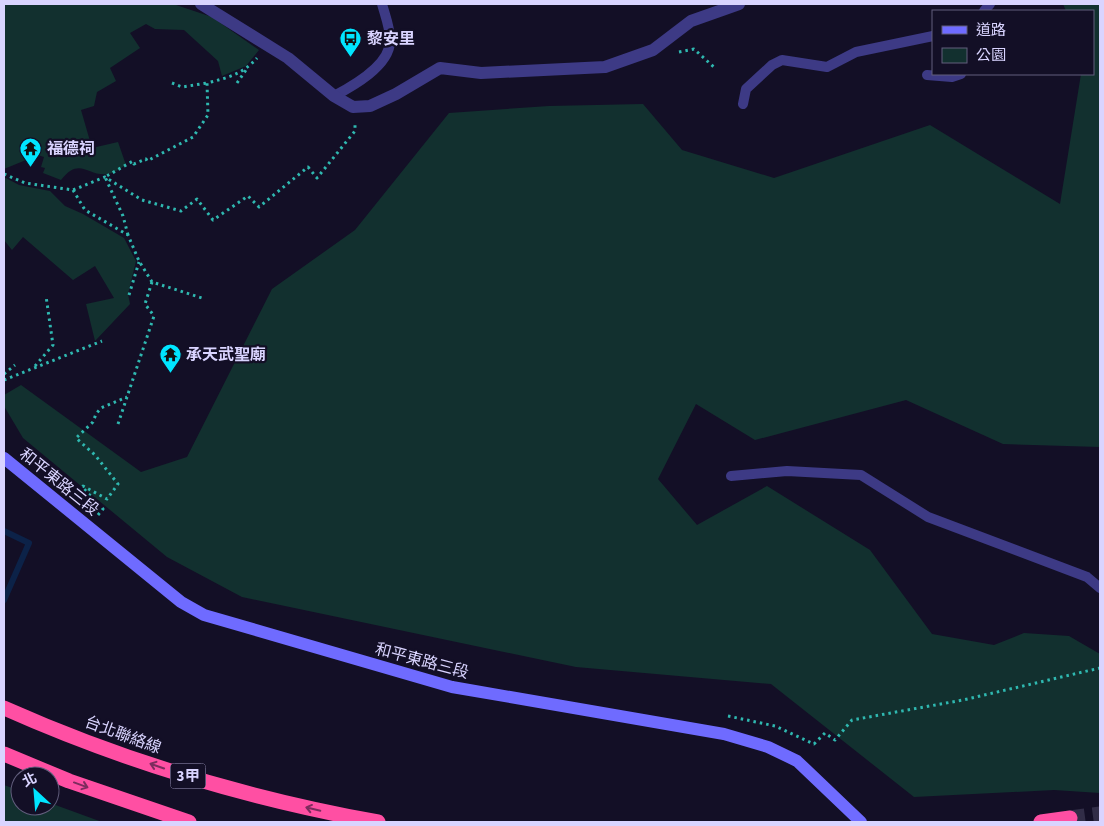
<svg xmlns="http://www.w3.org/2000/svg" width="1104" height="826" viewBox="0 0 1104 826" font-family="'Source Sans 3','Noto Sans TC',sans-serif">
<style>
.green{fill:#12302f}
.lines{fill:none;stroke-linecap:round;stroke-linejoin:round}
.stream{stroke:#0c2248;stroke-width:6}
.motorway-tunnel{stroke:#312d47;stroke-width:15;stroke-dasharray:15 8;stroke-linecap:butt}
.path{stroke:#2fb8b0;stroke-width:3;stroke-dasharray:2.5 4;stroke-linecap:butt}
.service{stroke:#3d3a85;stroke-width:10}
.minor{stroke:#3d3a85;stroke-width:12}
.secondary{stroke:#6f6bff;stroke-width:12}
.motorway{stroke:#ff4fa3;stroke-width:15}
.oneway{stroke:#7d2c5e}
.labels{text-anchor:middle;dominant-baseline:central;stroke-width:4.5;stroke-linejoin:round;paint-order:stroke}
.shield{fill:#130f26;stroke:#9e99be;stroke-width:1}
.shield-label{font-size:15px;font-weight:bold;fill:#d9d4ff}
.poi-label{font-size:16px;font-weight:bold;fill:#d9d4ff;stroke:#130f26;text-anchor:start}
.street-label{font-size:16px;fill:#d9d4ff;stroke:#130f26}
</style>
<rect width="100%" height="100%" fill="#130f26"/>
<g class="green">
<path d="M4,4H173L212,17L259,50L246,66L222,76L218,61L184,30L155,29L146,24L130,33L140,48L110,68L116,81L97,92L94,106L81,110L92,148L118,142L126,165C122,167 116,172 112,173C89,180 81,154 61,180L43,173L45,168L41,167L44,157L28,152L26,160L4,169Z"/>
<polygon points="1063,4 1100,4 1100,447 1003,444 906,400 755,440 696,404 658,479 697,525 767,486 870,550 932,634 994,645 1024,633 1069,636 1100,654 1100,793 1054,790 914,797 771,684 576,667 242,597 167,557 23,438 4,406 4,395 21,385 141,472 187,457 272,289 355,230 449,113 549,106 643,104 682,150 774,178 930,125 1060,204 1081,74 1093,74 1093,11 1066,11"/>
<polygon points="4,177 19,185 50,191 65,206 83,214 124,238 136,261 128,294 130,304 95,341 86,304 114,298 95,266 73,280 23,237 12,250 4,240"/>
<polygon points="4,785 20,791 20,806 50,806 50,803 102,822 4,822"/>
</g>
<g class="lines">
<polyline class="stream" points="4,531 29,543 4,600"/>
<polyline class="motorway-tunnel" points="1070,818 1100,814"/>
<g class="path">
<polyline points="679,52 694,49 716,69"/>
<polyline points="172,83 182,87 207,83"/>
<polyline points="237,83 246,70"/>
<polyline points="4,174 25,183 73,190 105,177 142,200 181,211 197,199 213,220 248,196 259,207 308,167 317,178 355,131 355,123"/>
<polyline points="73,190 85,210 128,235 139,261 152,282 202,298"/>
<path d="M128,235L123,216L105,177L133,161L134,164L146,159L147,161L193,137L208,115L207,83C227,78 243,74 257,58"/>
<polyline points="129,295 139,262"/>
<polyline points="35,366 53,345 46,296"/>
<polyline points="4,374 15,365"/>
<polyline points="4,380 102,341"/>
<polyline points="118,424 154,316 145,304 152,282"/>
<polyline points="98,515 103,509 82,487 83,486 107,499 118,484 95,455 76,438 93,422 96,414 101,408 127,397"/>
<polyline points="728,716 775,726 814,744 825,733 835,740 852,720 963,700 1100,668"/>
</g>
<g class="service">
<polyline points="984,11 990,4"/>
<polyline points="927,75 952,77 961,74"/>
<path d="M334,96C353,86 389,66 390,42C391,30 385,15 382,4"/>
<polyline points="743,104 746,89 772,65 782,60 827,67 856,52 933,36"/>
<polyline points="731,476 787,471 861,475 928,517 1087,577 1100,588"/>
</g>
<polyline class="minor" points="201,4 288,58 334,96 353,107 370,106 396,94 440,68 481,73 605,67 653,50 691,21 739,4"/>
<polyline class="secondary" points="4,458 181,602 204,615 452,687 724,734 768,747 797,761 861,822"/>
<g class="motorway">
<path d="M4,708C123,761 250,799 378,822"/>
<polyline points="4,754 69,781 189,822"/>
<polyline points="1041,822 1070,818"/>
</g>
</g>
<defs><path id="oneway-shaft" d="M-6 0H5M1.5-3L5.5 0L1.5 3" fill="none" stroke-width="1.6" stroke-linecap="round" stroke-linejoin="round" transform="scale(1.25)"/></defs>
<g class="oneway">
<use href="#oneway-shaft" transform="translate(157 766) rotate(-161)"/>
<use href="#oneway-shaft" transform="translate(81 785) rotate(20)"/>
<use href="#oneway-shaft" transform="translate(313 809) rotate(-167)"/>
</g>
<defs>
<symbol id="bus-pin" viewBox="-11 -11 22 30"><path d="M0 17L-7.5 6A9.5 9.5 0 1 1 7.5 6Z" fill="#00e5ff" stroke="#130f26"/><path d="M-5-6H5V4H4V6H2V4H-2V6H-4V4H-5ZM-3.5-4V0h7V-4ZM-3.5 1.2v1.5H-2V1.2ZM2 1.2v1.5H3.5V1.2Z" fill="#111"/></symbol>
<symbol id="temple-pin" viewBox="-11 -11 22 30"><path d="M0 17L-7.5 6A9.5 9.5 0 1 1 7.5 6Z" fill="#00e5ff" stroke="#130f26"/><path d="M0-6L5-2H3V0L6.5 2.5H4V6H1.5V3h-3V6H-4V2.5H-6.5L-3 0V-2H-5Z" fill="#111"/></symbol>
</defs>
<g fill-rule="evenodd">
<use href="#bus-pin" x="338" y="26" width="25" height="34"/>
<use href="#temple-pin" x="18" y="136" width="25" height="34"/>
<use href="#temple-pin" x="158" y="342" width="25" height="34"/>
</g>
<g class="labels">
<rect class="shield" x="170.5" y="763.5" width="35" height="25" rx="4"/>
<g class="shield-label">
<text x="188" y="776">3甲</text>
</g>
<g class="poi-label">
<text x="367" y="39">黎安里</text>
<text x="47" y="149">福德祠</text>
<text x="186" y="355">承天武聖廟</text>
</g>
<g class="street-label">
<text transform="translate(59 482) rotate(39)">和平東路三段</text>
<text transform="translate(422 661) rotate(15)">和平東路三段</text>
<text transform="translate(123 735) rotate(20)">台北聯絡線</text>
</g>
</g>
<rect width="1104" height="826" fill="none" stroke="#d9d4ff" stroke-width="10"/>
<rect x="932" y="10" width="162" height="65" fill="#130f26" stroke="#625e7d"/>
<rect x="942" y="26" width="25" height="8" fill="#6f6bff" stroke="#625e7d"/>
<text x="976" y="35" font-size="15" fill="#d9d4ff">道路</text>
<rect x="942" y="48" width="25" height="15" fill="#12302f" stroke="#625e7d"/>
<text x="976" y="60" font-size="15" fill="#d9d4ff">公園</text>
<g transform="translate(35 791) rotate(334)"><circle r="24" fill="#130f26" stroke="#625e7d"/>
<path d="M0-4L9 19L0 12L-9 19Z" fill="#00e5ff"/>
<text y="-8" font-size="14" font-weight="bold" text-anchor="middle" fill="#d9d4ff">北</text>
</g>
</svg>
